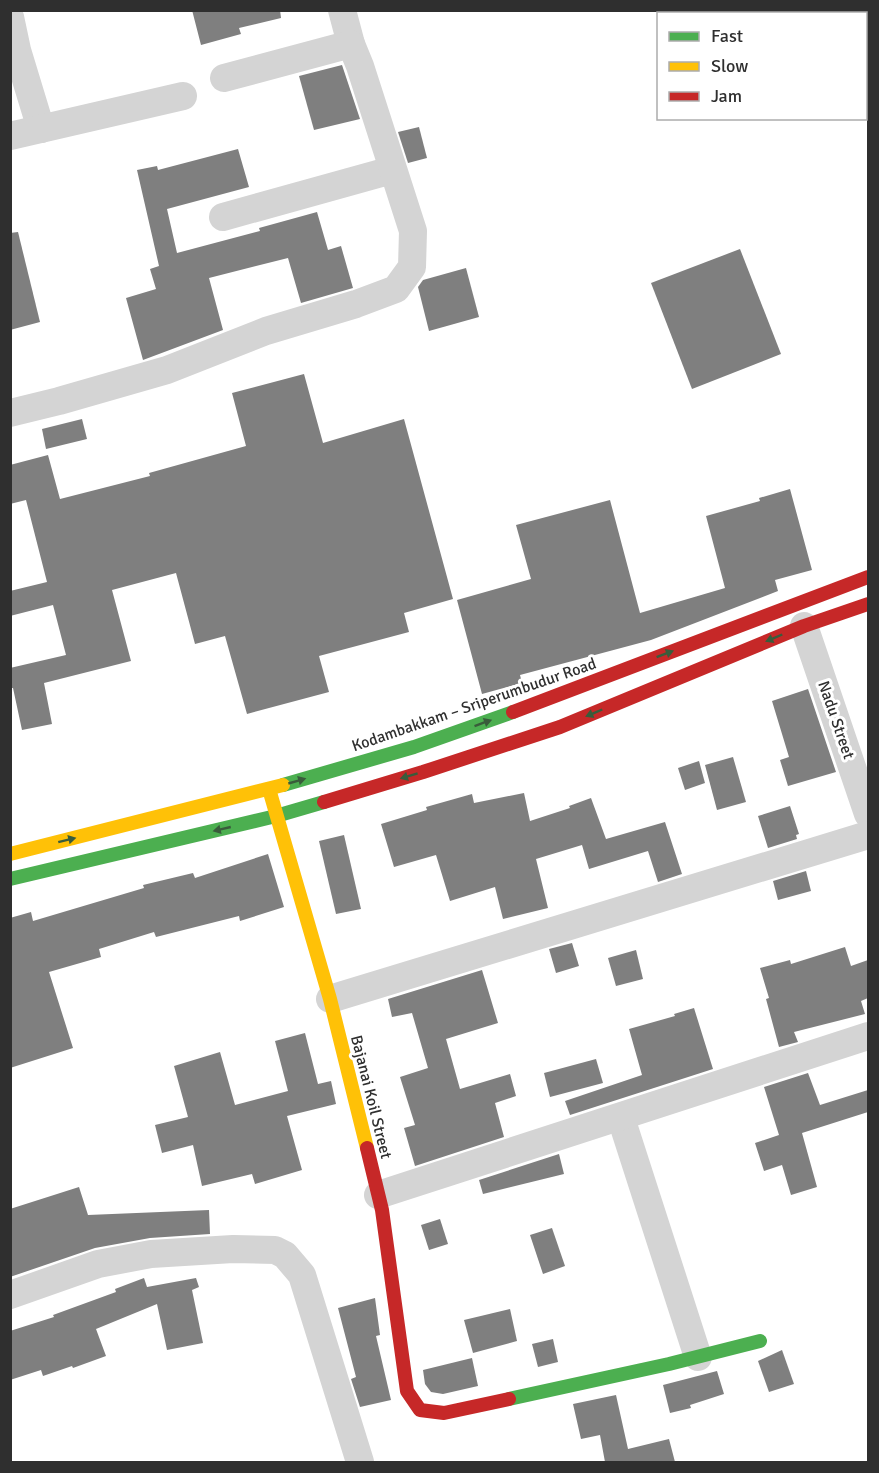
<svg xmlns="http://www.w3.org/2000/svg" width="879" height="1473" viewBox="0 0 879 1473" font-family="Signika,sans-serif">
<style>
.building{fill:#7f7f7f}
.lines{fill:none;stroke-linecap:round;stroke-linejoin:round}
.street{stroke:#d4d4d4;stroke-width:28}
.fast{stroke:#4caf50;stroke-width:14}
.slow{stroke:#ffc107;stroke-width:14}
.jam{stroke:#c62828;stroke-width:14}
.oneway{fill:#395c3b}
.labels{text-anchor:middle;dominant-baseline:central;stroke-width:6;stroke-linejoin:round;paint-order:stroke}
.street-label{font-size:16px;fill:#2f2f2f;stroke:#fff}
</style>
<rect width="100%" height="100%" fill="#fff"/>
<g class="building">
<polygon points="192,10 280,10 281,18 239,28 241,34 201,45"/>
<polygon points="342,65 360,119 314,130 299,76"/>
<polygon points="419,127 427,158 408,163 398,132"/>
<polygon points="238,149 249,187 167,209 177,253 260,231 259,228 317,212 328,250 341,246 353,288 301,303 288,258 209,278 223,330 143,360 126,298 156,289 150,269 159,266 137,170 157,166 158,170"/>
<polygon points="18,232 40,322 10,330 10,233"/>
<polygon points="740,249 781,354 692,389 651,283"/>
<polygon points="466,268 479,317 429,331 418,287 423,280"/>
<polygon points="304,374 323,443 404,419 453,599 404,613 409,632 319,656 329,692 247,714 225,636 195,644 176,573 112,590 131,661 44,683 52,724 22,730 13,688 10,688 10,668 66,655 53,605 10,616 10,591 47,582 26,500 10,504 10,465 48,455 60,499 150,476 149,473 246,446 232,393"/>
<polygon points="82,419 87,439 46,449 42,429"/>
<polygon points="790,489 812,570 775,580 778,591 651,640 520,675 522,683 482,694 457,600 531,579 516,525 610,500 640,613 725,588 706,516 760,501 759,498"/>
<polygon points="808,689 836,772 788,786 780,760 789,757 772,701"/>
<polygon points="733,757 746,802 717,810 705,765"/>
<polygon points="699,761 705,783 685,790 678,768"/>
<polygon points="524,793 530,821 570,808 569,806 591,798 606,839 665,822 682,874 658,882 648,851 589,869 582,845 536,859 548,908 503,919 495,887 450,901 436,855 394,867 381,824 427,810 426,807 472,794 474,803"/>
<polygon points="790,806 799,834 796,835 797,839 768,848 758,816"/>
<polygon points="344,835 361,909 336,914 319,841"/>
<polygon points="268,854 284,907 240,921 239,916 156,937 154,932 99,949 101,957 49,972 73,1048 10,1068 10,918 31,912 33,921 144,888 143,885 193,873 195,878"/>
<polygon points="806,871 811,891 778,900 773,881"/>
<polygon points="572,943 579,966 556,973 549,949"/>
<polygon points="845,947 851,966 868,960 868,998 861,1001 865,1014 794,1032 798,1042 779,1047 766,999 769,998 760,968 790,960 791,964"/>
<polygon points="636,950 643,979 616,986 608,958"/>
<polygon points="482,970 498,1023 446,1039 460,1089 510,1074 516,1096 495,1103 504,1137 415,1166 404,1128 415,1125 400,1077 428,1068 412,1013 392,1017 388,999"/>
<polygon points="694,1008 713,1069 570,1115 565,1101 642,1075 629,1029 675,1016 674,1014"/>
<polygon points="305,1033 318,1084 331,1081 336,1104 287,1116 302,1170 255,1184 252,1174 202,1186 193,1145 162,1153 155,1125 188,1117 174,1066 220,1052 235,1105 288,1091 275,1041"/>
<polygon points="596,1059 603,1083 550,1097 544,1073"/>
<polygon points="808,1073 820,1105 868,1090 868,1112 802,1133 817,1187 791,1195 782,1165 764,1171 755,1143 779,1135 764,1087"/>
<polygon points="559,1154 564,1174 483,1194 479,1180"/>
<polygon points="79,1187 88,1215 209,1210 210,1234 150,1238 95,1248 10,1277 10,1209"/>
<polygon points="440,1219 448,1244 429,1250 421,1225"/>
<polygon points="552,1228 565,1266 543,1274 530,1235"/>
<polygon points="144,1278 147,1287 196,1278 199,1287 192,1290 203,1343 167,1350 157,1304 96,1329 106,1356 73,1368 72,1366 43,1376 41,1370 10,1380 10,1331 54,1317 53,1315 116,1292 115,1289"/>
<polygon points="375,1298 380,1335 376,1336 391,1400 360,1407 351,1379 356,1377 338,1308"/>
<polygon points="510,1309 517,1341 473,1353 464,1320"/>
<polygon points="553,1339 558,1362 538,1367 532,1344"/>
<polygon points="782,1350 794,1384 769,1392 758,1361"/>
<polygon points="472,1358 478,1386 443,1394 431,1392 425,1384 423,1370"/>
<polygon points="717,1371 724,1394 690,1405 691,1408 670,1413 663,1385"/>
<polygon points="616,1395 628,1449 669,1439 675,1462 605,1462 600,1435 581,1439 573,1404"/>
</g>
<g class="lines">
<g class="street">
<polyline points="342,10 351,44"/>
<polyline points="10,17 17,50 41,129"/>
<polyline points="10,136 183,96"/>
<polyline points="223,217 392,170"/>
<polyline points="10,413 59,401 167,370 266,331 356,304 396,289 412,267 413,231 360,66 351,44 224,78"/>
<polyline points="804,626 868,814"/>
<polyline points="330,999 868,835"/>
<polyline points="621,1118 698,1357"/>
<polyline points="378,1195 868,1036"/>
<polyline points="10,1295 98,1264 151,1254 233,1249 275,1250 285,1255 302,1275 360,1462"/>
</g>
<g class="fast">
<polyline points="283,785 414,747 513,712"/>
<polyline points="10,879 276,816 324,802"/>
<polyline points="509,1399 669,1364 760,1341"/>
</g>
<g class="slow">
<polyline points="269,789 330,999 367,1148"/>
<polyline points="10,854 283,785"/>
</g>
<g class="jam">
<polyline points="513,712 868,577"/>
<polyline points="324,802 423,772 560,727 804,626 868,604"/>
<polyline points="367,1148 382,1210 407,1391 420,1410 444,1413 509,1399"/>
</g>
</g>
<defs><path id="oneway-solid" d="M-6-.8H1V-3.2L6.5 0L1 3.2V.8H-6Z" transform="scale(1.5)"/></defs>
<g class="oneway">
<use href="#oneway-solid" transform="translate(774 638) rotate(157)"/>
<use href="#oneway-solid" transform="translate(665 654) rotate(-21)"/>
<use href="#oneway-solid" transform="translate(594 713) rotate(157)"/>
<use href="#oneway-solid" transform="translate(483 723) rotate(-20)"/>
<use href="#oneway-solid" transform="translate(409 776) rotate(163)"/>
<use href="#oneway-solid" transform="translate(297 781) rotate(-16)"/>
<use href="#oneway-solid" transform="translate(222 829) rotate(167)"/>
<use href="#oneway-solid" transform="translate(67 840) rotate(-14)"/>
</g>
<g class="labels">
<g class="street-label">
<text transform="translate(474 705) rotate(-19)">Kodambakkam – Sriperumbudur Road</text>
<text transform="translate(836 720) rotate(71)">Nadu Street</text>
<text transform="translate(371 1097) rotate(76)">Bajanai Koil Street</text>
</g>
</g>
<rect width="879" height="1473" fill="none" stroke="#2f2f2f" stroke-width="24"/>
<rect x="657" y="12" width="210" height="108" fill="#ffffff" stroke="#acacac" stroke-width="1.5"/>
<rect x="669" y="32" width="30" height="9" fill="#4caf50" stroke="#acacac" stroke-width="1.5"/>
<text x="711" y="42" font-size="18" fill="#2f2f2f">Fast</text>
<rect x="669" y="62" width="30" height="9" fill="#ffc107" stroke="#acacac" stroke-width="1.5"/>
<text x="711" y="72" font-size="18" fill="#2f2f2f">Slow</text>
<rect x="669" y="92" width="30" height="9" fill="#c62828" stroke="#acacac" stroke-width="1.5"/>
<text x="711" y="102" font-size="18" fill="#2f2f2f">Jam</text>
</svg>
